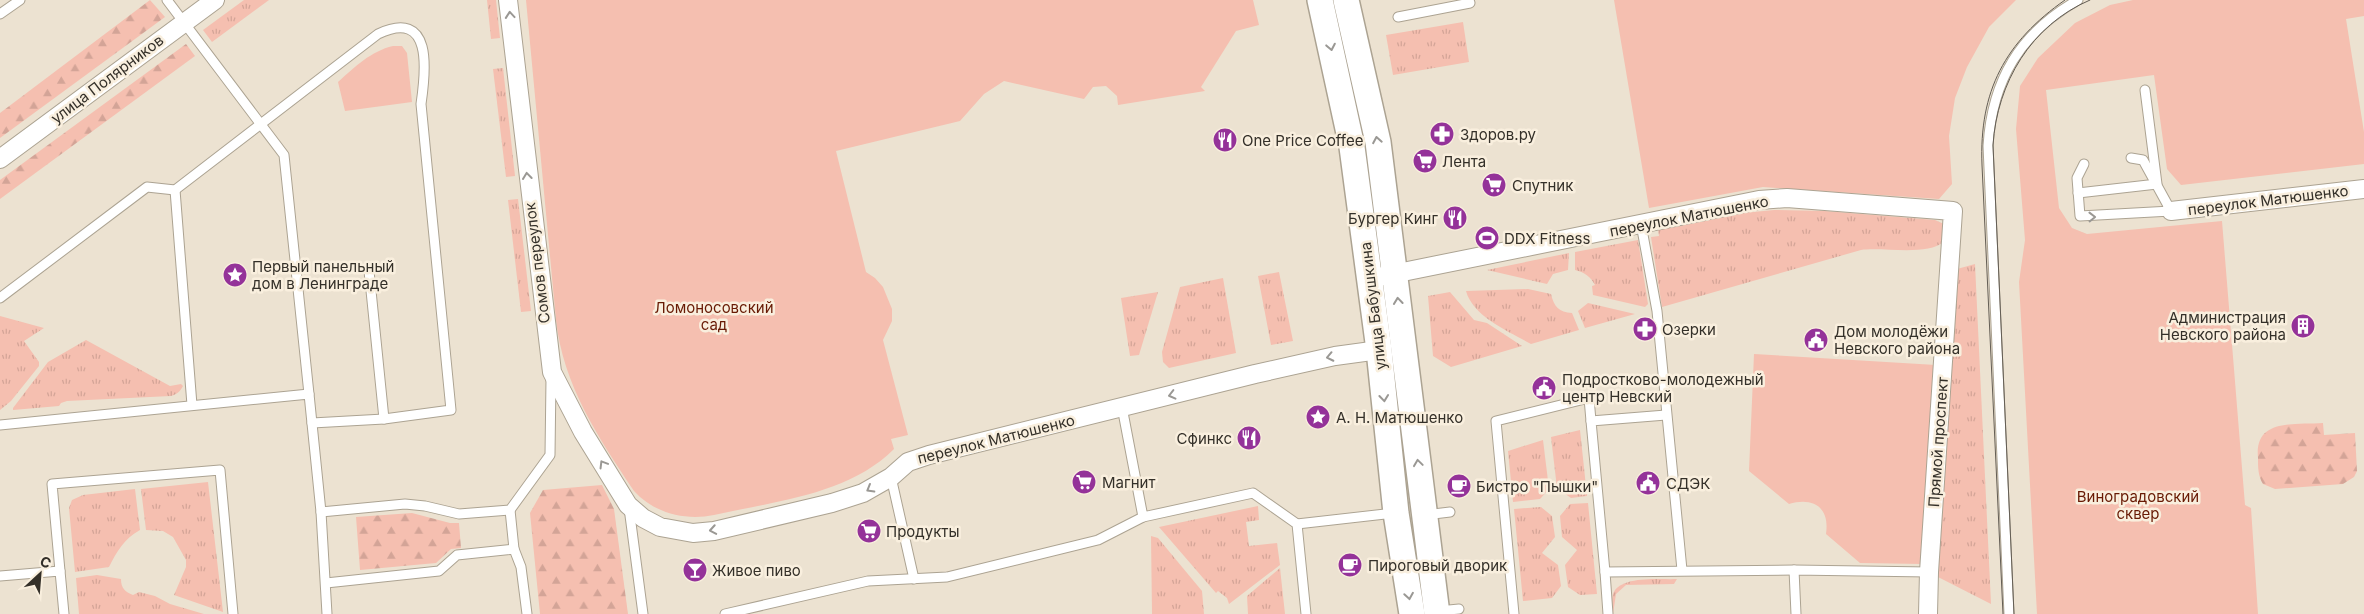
<svg xmlns="http://www.w3.org/2000/svg" width="2364" height="614" viewBox="0 0 2364 614" font-family="Inter,sans-serif">
<style>
.grass{fill:url(#grass-tufts)}
.forest{fill:url(#forest-firs)}
.green{fill:#f5bfb0}
.lines{fill:none;stroke-linecap:round;stroke-linejoin:round}
.lane-casing{stroke:#aca392;stroke-width:11}
.street-casing{stroke:#aca392;stroke-width:20}
.secondary-casing{stroke:#aca392;stroke-width:28}
.lane{stroke:#fff;stroke-width:9}
.street{stroke:#fff;stroke-width:18}
.secondary{stroke:#fff;stroke-width:25}
.tram{stroke:#635d54;stroke-width:1}
.oneway{stroke:#9a9894}
.labels{text-anchor:middle;dominant-baseline:central;stroke-width:5;stroke-linejoin:round;paint-order:stroke}
.street-label{font-size:15px;fill:#343029;stroke:#f9efde}
.poi-label{font-size:15px;fill:#343029;stroke:#f9efde;text-anchor:start}
.park-label{font-size:15px;fill:#681a04;stroke:#f9efde}
</style>
<defs>
<pattern id="grass-tufts" width="24" height="20" patternUnits="userSpaceOnUse" patternTransform="scale(1.25)"><rect width="24" height="20" fill="#f5bfb0"/><path d="M3 7l-1-3M5 7V3M7 7l1-3M15 17l-1-3M17 17v-4M19 17l1-3" fill="none" stroke="#d3a497"/></pattern>
<pattern id="forest-firs" width="22" height="20" patternUnits="userSpaceOnUse" patternTransform="scale(1.25)"><rect width="22" height="20" fill="#f5bfb0"/><path d="M5 1l3.5 6h-7zM16 11l3.5 6h-7z" fill="#d3a497"/></pattern>
</defs>
<rect width="100%" height="100%" fill="#ece2d1"/>
<g class="grass">
<polygon points="244,0 269,0 212,42 203,30"/>
<polygon points="487,0 496,0 500,38 491,39"/>
<polygon points="1463,22 1469,62 1393,75 1386,35"/>
<polygon points="503,68 515,176 506,177 493,69"/>
<polygon points="518,199 531,311 521,312 508,200"/>
<path d="M1774,210L1825,211L1935,220L1944,224L1943,242C1929,256 1882,247 1861,250L1662,307L1651,237L1659,236L1658,230L1743,213Z"/>
<path d="M1638,240L1648,304L1645,307L1593,295L1592,286L1595,285C1591,277 1584,272 1575,270V252Z"/>
<polygon points="1569,253 1568,270 1553,274 1547,284 1487,270"/>
<polygon points="1975,264 1991,604 1938,577 1957,269"/>
<polygon points="1279,272 1293,341 1271,345 1258,276"/>
<polygon points="1223,278 1236,353 1169,368 1163,362 1162,352 1180,287"/>
<path d="M1528,289L1551,294C1554,307 1559,312 1572,313L1579,330L1531,344C1510,332 1473,317 1466,291Z"/>
<polygon points="1158,292 1139,355 1130,356 1121,298"/>
<polygon points="1450,292 1474,320 1487,323 1522,346 1451,367 1433,356 1428,296"/>
<polygon points="1588,303 1635,314 1585,328 1578,311"/>
<polygon points="0,316 44,328 24,341 39,362 39,366 11,401 0,410"/>
<path d="M86,340L170,386L181,384L183,386C180,392 177,394 171,396L67,401L61,403L59,406L13,410V408L48,362Z"/>
<polygon points="1580,430 1587,496 1571,498 1557,488 1551,437"/>
<polygon points="1543,440 1549,489 1540,499 1513,502 1508,451"/>
<polygon points="208,482 223,612 174,595 186,567 186,560 173,537 163,531 146,530 141,489"/>
<path d="M135,489L140,530C124,539 117,551 109,567L75,572L69,508L72,500L83,495Z"/>
<polygon points="1588,503 1597,594 1580,595 1568,587 1565,565 1577,550 1562,537 1560,516 1570,504"/>
<polygon points="1258,506 1259,520 1246,522 1249,546 1277,543 1280,565 1229,604 1227,598 1218,591 1216,593 1159,527"/>
<polygon points="1541,507 1552,516 1555,537 1542,553 1558,565 1561,586 1552,598 1523,601 1514,509"/>
<polygon points="1151,536 1158,538 1202,591 1204,614 1152,614"/>
<polygon points="1280,568 1285,614 1248,614 1247,596"/>
<path d="M97,575L121,579C121,588 125,592 133,595L139,592L155,596L170,604L204,614H79L76,578Z"/>
<path d="M1677,579L1674,584L1626,585L1616,594L1613,614C1613,608 1611,600 1613,594C1620,575 1661,580 1677,579Z"/>
</g>
<g class="forest">
<polygon points="150,0 165,17 0,138 0,113"/>
<polygon points="186,44 195,56 0,199 0,180"/>
<path d="M2323,423L2324,435L2355,433L2357,471L2354,477L2343,484L2275,489L2263,484C2258,476 2258,467 2258,458C2254,418 2294,425 2323,423Z"/>
<polygon points="602,485 614,509 628,614 540,614 530,513 543,490"/>
<polygon points="412,513 450,523 459,523 461,548 451,549 436,563 360,570 356,517"/>
</g>
<g class="green">
<path d="M526,0H1253L1259,25L1236,31L1201,87L1205,91L1118,105L1117,96L1106,86L1093,87L1084,99L1004,81L984,94L960,121L836,151L866,272L875,278L883,287L892,309V321L883,340L908,435L891,439L894,449C848,495 775,501 714,515C685,521 654,513 634,491C598,437 563,385 556,320Z"/>
<polygon points="1614,0 2016,0 1989,27 1967,67 1955,98 1949,136 1952,184 1939,199 1763,187 1649,208"/>
<polygon points="2133,0 2364,0 2364,16 2346,19 2364,132 2364,164 2181,185 2167,169 2154,75 2046,90 2059,208 2072,228 2087,234 2222,221 2245,505 2251,508 2258,614 2037,614 2019,282 2025,240 2016,129 2020,86 2038,58 2075,23 2110,5"/>
<path d="M393,46H402L407,53L412,102L345,111L338,82C355,67 371,51 393,46Z"/>
<path d="M1754,354L1936,365L1923,564L1860,563L1826,534C1830,507 1813,497 1789,504L1749,471Z"/>
</g>
<g class="lines">
<defs>
<g id="lane">
<polyline points="167,0 284,155 309,394"/>
<polyline points="0,14 20,0"/>
<polyline points="1398,17 1470,3 1469,0"/>
<polyline points="2084,164 2077,178 2080,216 2171,211 2143,160 2131,158"/>
<polyline points="175,190 192,405"/>
<polyline points="2078,193 2157,184 2145,90"/>
<polyline points="1641,224 1657,311 1682,570"/>
<polyline points="369,271 384,419"/>
<path d="M0,298L147,187L175,190L378,34C433,8 426,70 421,104L451,410L384,419L312,423"/>
<polyline points="1122,407 1143,517 1253,493 1297,524 1306,614"/>
<polyline points="0,425 309,394 321,512 327,614"/>
<polyline points="891,477 914,579"/>
<polyline points="629,508 643,614"/>
<polyline points="510,510 514,549"/>
<polyline points="321,512 405,504 425,506 459,514 510,510 550,455 551,379"/>
<polyline points="1425,515 1450,512"/>
<polyline points="1297,524 1394,513"/>
<polyline points="60,571 52,484 220,470 233,614"/>
<polyline points="1605,572 1591,421 1666,415"/>
<polyline points="0,576 60,571 64,614"/>
<polyline points="326,583 439,571 457,555 514,549 521,567 527,614"/>
<polyline points="1439,611 1459,609"/>
<polyline points="725,614 868,581 947,577 1098,540 1143,517"/>
<polyline points="1514,614 1496,421 1589,398 1591,421"/>
<polyline points="1608,614 1605,572 1794,570"/>
<polyline points="1796,614 1794,570 1929,572"/>
<path d="M2009,614L1988,146C1992,80 2020,33 2078,0"/>
</g>
<g id="street">
<polyline points="508,0 552,372 583,432 628,505 643,518 660,527 693,533 714,531 832,503 863,493 891,477 908,462 929,455 1255,374 1335,356 1379,350"/>
<polyline points="0,159 215,0"/>
<polyline points="2171,211 2364,189"/>
<polyline points="1383,276 1759,200 1787,198 1953,211 1929,572 1928,614"/>
</g>
<g id="secondary">
<polyline points="1320,0 1352,147 1379,350 1396,513 1412,614"/>
<polyline points="1346,0 1378,142 1437,614"/>
</g>
</defs>
<use href="#lane" class="lane-casing"/>
<use href="#street" class="street-casing"/>
<use href="#secondary" class="secondary-casing"/>
<use href="#lane" class="lane"/>
<use href="#street" class="street"/>
<use href="#secondary" class="secondary"/>
<g class="tram">
<path d="M2003,614L1982,165C1979,91 2005,42 2065,0"/>
<path d="M2014,614L1993,145C1997,83 2031,25 2090,0"/>
</g>
</g>
<defs><path id="oneway-chevron" d="M-2-3.5L2.5 0L-2 3.5" fill="none" stroke-width="1.6" stroke-linecap="round" stroke-linejoin="round" transform="scale(1.25)"/></defs>
<g class="oneway">
<use href="#oneway-chevron" transform="translate(510 15) rotate(-95)"/>
<use href="#oneway-chevron" transform="translate(1331 47) rotate(79)"/>
<use href="#oneway-chevron" transform="translate(1377 140) rotate(-100)"/>
<use href="#oneway-chevron" transform="translate(527 176) rotate(-97)"/>
<use href="#oneway-chevron" transform="translate(2092 217) rotate(-1)"/>
<use href="#oneway-chevron" transform="translate(1398 301) rotate(-96)"/>
<use href="#oneway-chevron" transform="translate(1330 357) rotate(168)"/>
<use href="#oneway-chevron" transform="translate(1172 395) rotate(166)"/>
<use href="#oneway-chevron" transform="translate(1384 398) rotate(84)"/>
<use href="#oneway-chevron" transform="translate(1418 463) rotate(-98)"/>
<use href="#oneway-chevron" transform="translate(603 464) rotate(-121)"/>
<use href="#oneway-chevron" transform="translate(870 489) rotate(150)"/>
<use href="#oneway-chevron" transform="translate(713 530) rotate(170)"/>
<use href="#oneway-chevron" transform="translate(1409 596) rotate(81)"/>
</g>
<defs>
<symbol id="pharmacy-disc" viewBox="-11 -11 22 22"><circle r="9.5" fill="#943299" stroke="#f9efde"/><path d="M-2-6h4v4h4v4h-4v4h-4v-4h-4v-4h4Z" fill="#fff"/></symbol>
<symbol id="restaurant-disc" viewBox="-11 -11 22 22"><circle r="9.5" fill="#943299" stroke="#f9efde"/><path d="M-5-6h1v4h1v-4h1v4h1v-4h1v5L-1.5 .5V6h-2V.5L-5-1ZM5-6V6H3V1.5H1.5Q1.5-4 5-6Z" fill="#fff"/></symbol>
<symbol id="supermarket-disc" viewBox="-11 -11 22 22"><circle r="9.5" fill="#943299" stroke="#f9efde"/><path d="M-6-5.5h2.5l.6 2H6L4.5 2H-2.5L-4.4-4H-6ZM-1.5 3.2a1.3 1.3 0 1 0 .1 0ZM3 3.2a1.3 1.3 0 1 0 .1 0Z" fill="#fff"/></symbol>
<symbol id="stadium-disc" viewBox="-11 -11 22 22"><circle r="9.5" fill="#943299" stroke="#f9efde"/><path d="M0-5a6.5 5 0 1 0 0 10a6.5 5 0 1 0 0-10ZM-3.5-1.8h7v3.6h-7Z" fill="#fff"/></symbol>
<symbol id="sight-disc" viewBox="-11 -11 22 22"><circle r="9.5" fill="#943299" stroke="#f9efde"/><path d="M0-6L1.8-2.2L6-1.7L2.9 1.2L3.7 5.4L0 3.3L-3.7 5.4L-2.9 1.2L-6-1.7L-1.8-2.2Z" fill="#fff"/></symbol>
<symbol id="building-disc" viewBox="-11 -11 22 22"><circle r="9.5" fill="#943299" stroke="#f9efde"/><path d="M-4-6H4V6H1V3H-1V6H-4ZM-2.5-4.3h1.7v1.8h-1.7ZM.8-4.3h1.7v1.8H.8ZM-2.5-1h1.7V.8h-1.7ZM.8-1h1.7V.8H.8Z" fill="#fff"/></symbol>
<symbol id="civic-disc" viewBox="-11 -11 22 22"><circle r="9.5" fill="#943299" stroke="#f9efde"/><path d="M-.6-6.5H3V-4.5H.6V-3L4-1V1h2V6H-6V1h2V-1L-.6-3ZM-1.2 2.5V6h2.4V2.5Z" fill="#fff"/></symbol>
<symbol id="cafe-disc" viewBox="-11 -11 22 22"><circle r="9.5" fill="#943299" stroke="#f9efde"/><path d="M-5.5-4.5H6V0H3Q3 3.5 0 3.5H-2.5Q-5.5 3.5-5.5 0ZM3-3.2v2h1.7v-2ZM-6 4.5H4V6H-6Z" fill="#fff"/></symbol>
<symbol id="bar-disc" viewBox="-11 -11 22 22"><circle r="9.5" fill="#943299" stroke="#f9efde"/><path d="M-6-5H6L.8 .8V4.5H3.5V6h-7V4.5H-.8V.8Z" fill="#fff"/></symbol>
</defs>
<g fill-rule="evenodd">
<use href="#pharmacy-disc" x="1428" y="120" width="28" height="28"/>
<use href="#restaurant-disc" x="1211" y="126" width="28" height="28"/>
<use href="#supermarket-disc" x="1411" y="147" width="28" height="28"/>
<use href="#supermarket-disc" x="1480" y="171" width="28" height="28"/>
<use href="#restaurant-disc" x="1441" y="204" width="28" height="28"/>
<use href="#stadium-disc" x="1473" y="224" width="28" height="28"/>
<use href="#sight-disc" x="221" y="261" width="28" height="28"/>
<use href="#building-disc" x="2289" y="312" width="28" height="28"/>
<use href="#pharmacy-disc" x="1631" y="315" width="28" height="28"/>
<use href="#civic-disc" x="1802" y="326" width="28" height="28"/>
<use href="#civic-disc" x="1530" y="374" width="28" height="28"/>
<use href="#sight-disc" x="1304" y="403" width="28" height="28"/>
<use href="#restaurant-disc" x="1235" y="424" width="28" height="28"/>
<use href="#supermarket-disc" x="1070" y="468" width="28" height="28"/>
<use href="#civic-disc" x="1634" y="469" width="28" height="28"/>
<use href="#cafe-disc" x="1445" y="472" width="28" height="28"/>
<use href="#supermarket-disc" x="855" y="517" width="28" height="28"/>
<use href="#cafe-disc" x="1336" y="551" width="28" height="28"/>
<use href="#bar-disc" x="681" y="556" width="28" height="28"/>
</g>
<g class="labels">
<g class="street-label">
<text transform="translate(107 79) rotate(-37)">улица Полярников</text>
<text transform="translate(2268 200) rotate(-7)">переулок Матюшенко</text>
<text transform="translate(1689 216) rotate(-11)">переулок Матюшенко</text>
<text transform="translate(537 263) rotate(-97)">Сомов переулок</text>
<text transform="translate(1373 306) rotate(-97)">улица Бабушкина</text>
<text transform="translate(996 439) rotate(-14)">переулок Матюшенко</text>
<text transform="translate(1938 442) rotate(-86)">Прямой проспект</text>
</g>
<g class="poi-label">
<text x="1460" y="134">Здоров.ру</text>
<text x="1242" y="140">One Price Coffee</text>
<text x="1442" y="161">Лента</text>
<text x="1512" y="185">Спутник</text>
<text x="1438" y="218" text-anchor="end">Бургер Кинг</text>
<text x="1504" y="238">DDX Fitness</text>
<text x="252" y="266">Первый панельный<tspan x="252" dy="17">дом в Ленинграде</tspan></text>
<text x="2286" y="317" text-anchor="end">Администрация<tspan x="2286" dy="17">Невского района</tspan></text>
<text x="1662" y="329">Озерки</text>
<text x="1834" y="331">Дом молодёжи<tspan x="1834" dy="17">Невского района</tspan></text>
<text x="1562" y="379">Подростково-молодежный<tspan x="1562" dy="17">центр Невский</tspan></text>
<text x="1336" y="417">А. Н. Матюшенко</text>
<text x="1232" y="438" text-anchor="end">Сфинкс</text>
<text x="1102" y="482">Магнит</text>
<text x="1666" y="483">СДЭК</text>
<text x="1476" y="486">Бистро "Пышки"</text>
<text x="886" y="531">Продукты</text>
<text x="1368" y="565">Пироговый дворик</text>
<text x="712" y="570">Живое пиво</text>
</g>
<g class="park-label">
<text x="714" y="307">Ломоносовский<tspan x="714" dy="17">сад</tspan></text>
<text x="2138" y="496">Виноградовский<tspan x="2138" dy="17">сквер</tspan></text>
</g>
</g>
<g transform="translate(40 574) rotate(26)" stroke="#f9efde" stroke-width="4" paint-order="stroke">
<path d="M0-4L9 19L0 12L-9 19Z" fill="#343029"/>
<text y="-8" font-size="14" font-weight="bold" text-anchor="middle" fill="#343029">С</text>
</g>
</svg>
